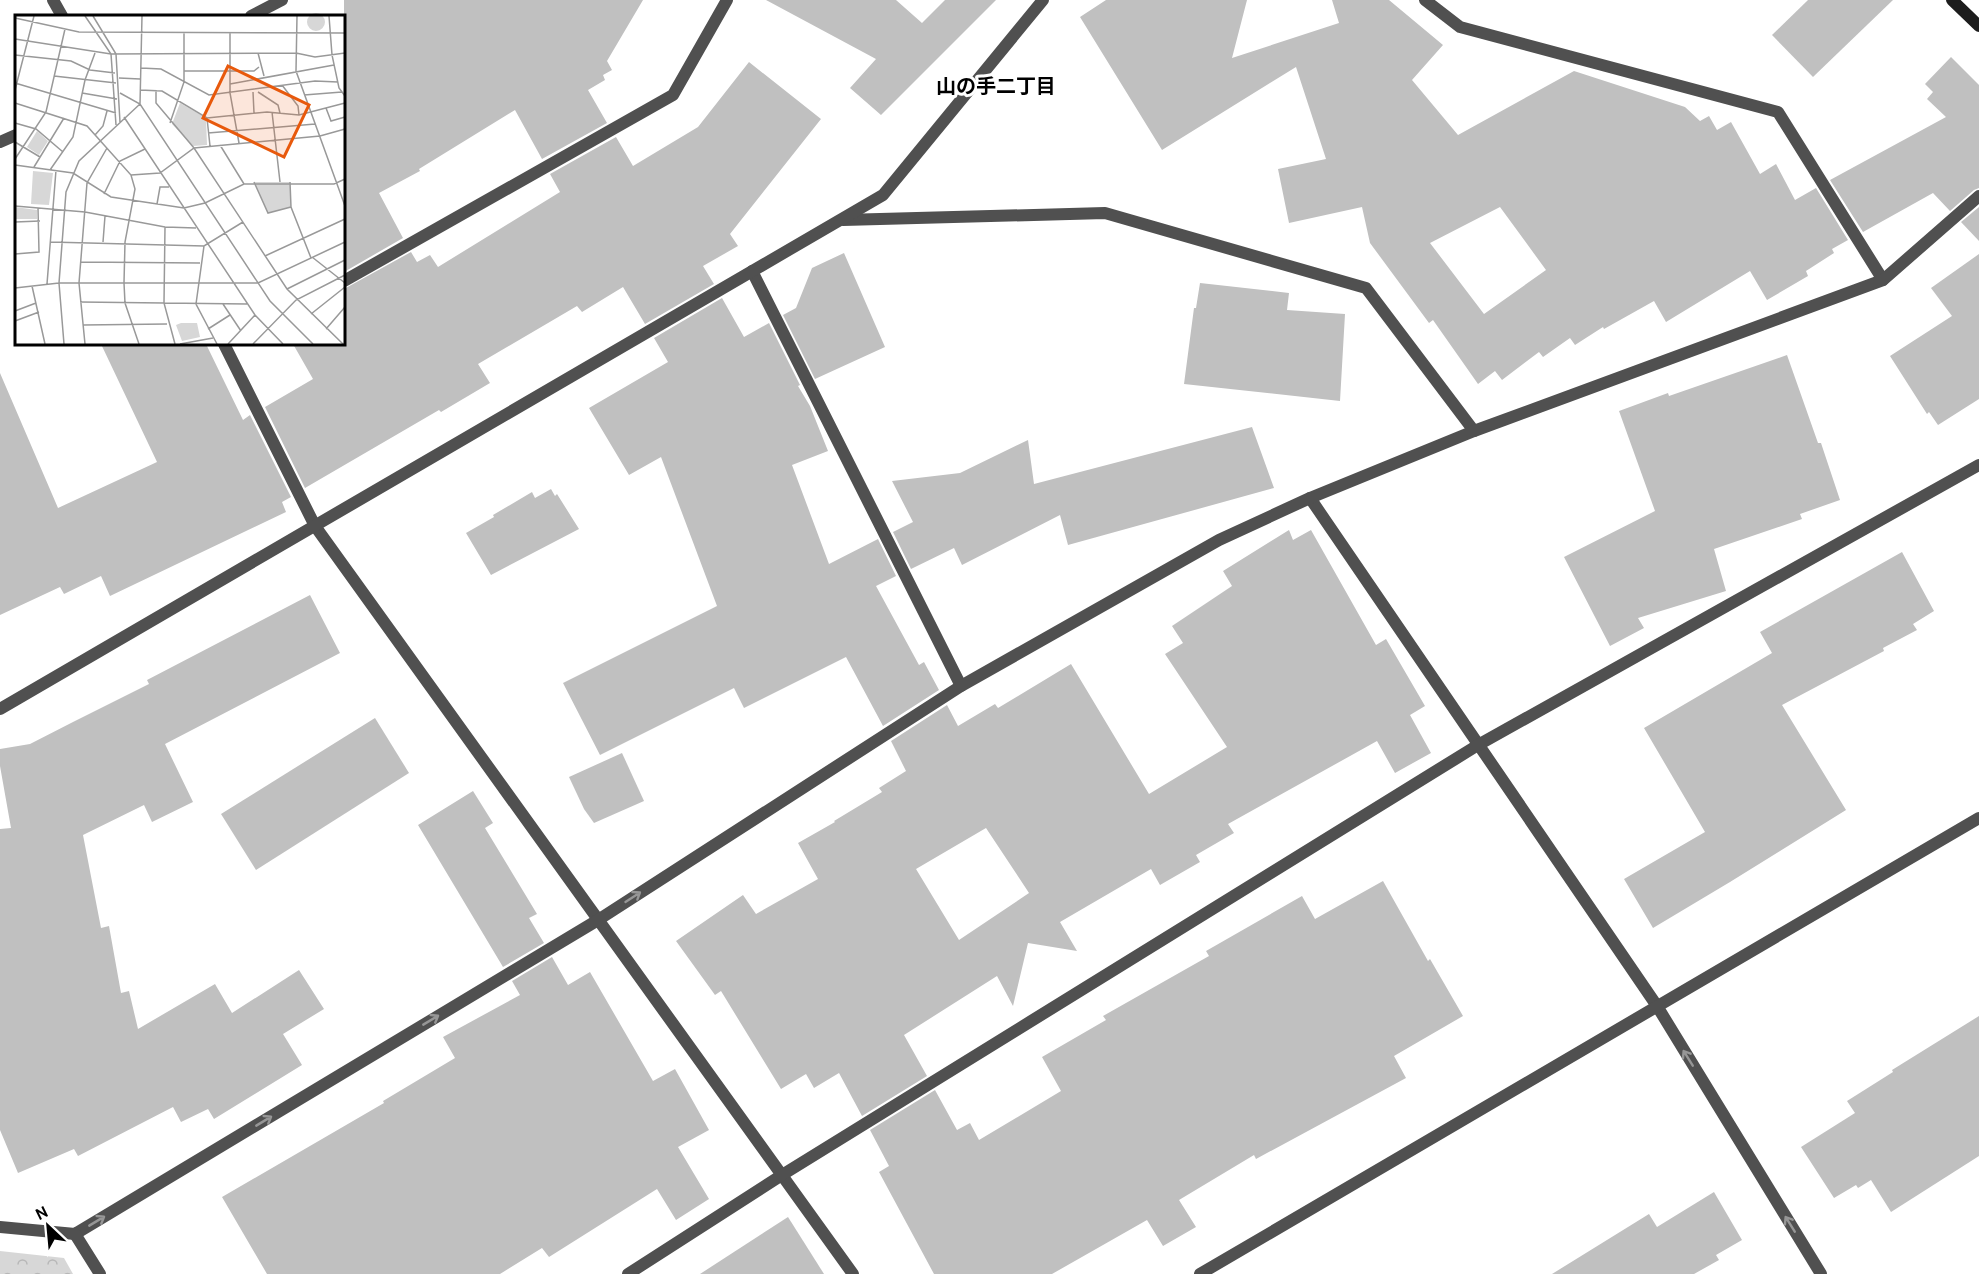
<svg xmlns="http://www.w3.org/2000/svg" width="1979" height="1274" viewBox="0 0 1979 1274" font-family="Cabin,'Noto Sans JP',sans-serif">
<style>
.park{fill:url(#park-crowns)}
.building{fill:#c0c0c0;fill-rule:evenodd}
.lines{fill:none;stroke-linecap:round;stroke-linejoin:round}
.street{stroke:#505050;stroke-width:12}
.secondary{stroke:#1d1d1d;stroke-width:12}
.oneway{stroke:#969696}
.labels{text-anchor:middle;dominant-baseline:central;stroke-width:6;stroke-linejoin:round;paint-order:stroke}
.neighbourhood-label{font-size:20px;font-weight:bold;fill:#000;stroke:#fff}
.inset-road{fill:none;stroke:#999;stroke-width:1.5}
.view{fill:#e8590c;fill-opacity:0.15;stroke:#e8590c;stroke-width:3}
.inset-edge{fill:none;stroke:#000;stroke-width:3}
</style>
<defs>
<pattern id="park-crowns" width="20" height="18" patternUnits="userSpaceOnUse" patternTransform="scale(1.5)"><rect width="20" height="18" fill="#d7d7d7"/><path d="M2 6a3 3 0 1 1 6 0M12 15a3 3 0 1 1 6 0" fill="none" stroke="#b7b7b7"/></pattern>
</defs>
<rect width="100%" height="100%" fill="#fff"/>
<polygon class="park" points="0,1251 64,1258 73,1274 0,1274"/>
<g class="building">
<polygon points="344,0 643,0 607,61 612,70 603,75 605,80 588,90 607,123 542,159 515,110 419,169 420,171 379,193 403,238 344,272"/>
<polygon points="766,0 896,0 922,23 945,0 996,0 881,115 850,88 876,59"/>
<path d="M1106,0H1247L1232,58L1339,23L1332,0H1389L1443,45L1412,80L1458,135L1574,71L1685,107L1700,121L1709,116L1717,130L1731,122L1760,174L1776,164L1795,200L1816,188L1848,240L1832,249L1834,253L1806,271L1808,276L1767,300L1750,271L1666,322L1654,301L1604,329L1603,327L1575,345L1570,338L1543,357L1539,352L1502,380L1495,371L1478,384L1433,320L1429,323L1370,243L1362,207L1289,223L1278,169L1326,159L1296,67L1162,150L1080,17ZM1500,207L1546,270L1484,314L1430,243Z"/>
<polygon points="1808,0 1893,0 1813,77 1772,35"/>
<polygon points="1951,57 1979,85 1979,188 1974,190 1950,211 1933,193 1863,232 1830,180 1946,117 1927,99 1933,92 1925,84"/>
<polygon points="749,62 821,119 730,234 738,246 703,266 714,284 645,324 623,287 582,312 577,306 478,364 490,383 441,412 439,410 305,488 265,407 313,379 293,344 344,344 344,289 411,252 417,262 430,255 438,267 560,192 550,174 616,137 633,166 698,127"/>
<polygon points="1979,207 1979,241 1961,222"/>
<polygon points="844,253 885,347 815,379 783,315 796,308 812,268"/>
<polygon points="1979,254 1979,399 1938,425 1929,412 1927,414 1890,356 1952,316 1931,288"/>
<polygon points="1200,283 1289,293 1287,310 1345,314 1340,401 1184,384 1194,308 1196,308"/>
<polygon points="722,298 744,337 769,323 800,385 798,386 810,406 828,451 792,465 829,564 878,539 896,576 876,586 919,665 924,662 939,690 883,726 846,657 744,708 734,688 600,755 563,683 717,606 661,457 629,475 589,408 668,362 654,338"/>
<polygon points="101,344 206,344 243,420 250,415 291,497 282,502 286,512 110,596 101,576 64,594 60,587 0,615 0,373 58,508 157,462"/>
<polygon points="1787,355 1818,443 1821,443 1840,500 1800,514 1802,519 1714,549 1726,591 1638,618 1644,628 1610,646 1564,557 1655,511 1619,411 1668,393 1669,396"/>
<polygon points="1252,427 1274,488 1068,545 1060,515 962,565 954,548 911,569 893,532 913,522 892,481 960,473 1028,440 1034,484"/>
<polygon points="551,489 555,496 557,494 579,529 491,575 466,533 494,517 493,515 532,492 535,498"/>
<path d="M1289,530L1293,540L1311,530L1376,645L1386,639L1425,706L1410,715L1431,753L1395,773L1377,741L1228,824L1234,833L1196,855L1200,862L1160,885L1151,869L1060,922L1077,951L1028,943L1013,1006L997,976L904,1035L927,1076L862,1116L839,1073L814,1088L806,1074L781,1089L721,991L715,995L676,941L743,895L756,914L818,879L798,843L835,822L834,821L882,792L879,788L906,771L891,741L947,705L958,726L995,704L998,708L1071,664L1149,794L1227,747L1165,654L1183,643L1172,626L1232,586L1223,571ZM986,828L1029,893L959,940L916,869Z"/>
<polygon points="1902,552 1934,611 1913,624 1917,630 1883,648 1884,651 1782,705 1846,810 1730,882 1653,928 1624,879 1705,832 1644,728 1772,653 1760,632"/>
<polygon points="310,595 340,653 165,744 193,802 152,822 144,805 83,835 101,928 109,926 121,993 129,991 138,1029 215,984 232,1013 299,970 324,1009 283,1034 302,1065 214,1119 208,1109 181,1122 173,1107 78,1156 74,1149 18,1173 0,1130 0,829 11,828 0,766 0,749 30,744 73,722 149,684 147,680"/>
<polygon points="375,718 409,773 256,870 221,814"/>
<polygon points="622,753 644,801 594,823 584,809 569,777"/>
<polygon points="473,791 493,823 485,828 537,914 529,918 544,943 503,967 418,825"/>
<polygon points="1383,881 1428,961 1430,959 1463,1016 1394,1056 1406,1078 1256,1159 1254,1155 1179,1200 1196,1227 1163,1246 1147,1220 1052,1274 934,1274 879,1172 889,1166 870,1130 935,1090 957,1130 970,1123 979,1140 1061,1091 1042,1057 1106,1020 1103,1016 1209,956 1206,951 1302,896 1315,919"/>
<polygon points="552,957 568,985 590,972 653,1081 675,1069 709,1130 678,1147 709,1199 676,1220 657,1189 549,1257 542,1248 500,1274 267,1274 222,1197 384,1103 383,1101 455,1058 443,1037 520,995 512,981"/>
<polygon points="1979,1016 1979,1156 1891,1212 1871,1180 1858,1188 1856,1185 1834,1198 1801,1147 1855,1113 1847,1101 1893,1072 1892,1070"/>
<polygon points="1714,1192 1742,1240 1716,1255 1719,1260 1694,1274 1552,1274 1649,1214 1657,1227"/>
<polygon points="788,1217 824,1274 700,1274"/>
</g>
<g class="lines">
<g class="street">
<polyline points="53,0 62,16"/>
<polyline points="1425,0 1460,27 1778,112 1883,280"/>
<polyline points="251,16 282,0"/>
<polyline points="0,142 16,135"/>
<polyline points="843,220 1105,213 1366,288 1474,431"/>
<polyline points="752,271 961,686"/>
<polyline points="344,281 673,95 727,0"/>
<polyline points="224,344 315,526 853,1274"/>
<polyline points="1310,498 1657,1006 1821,1274"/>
<polyline points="0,709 883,195 1043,0"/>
<polyline points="0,1227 75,1234 598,920 961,686 1219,540 1310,498 1474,431 1883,280 1979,196"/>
<polyline points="75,1234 100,1274"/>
<polyline points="628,1274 782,1175 1478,745 1979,465"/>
<polyline points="1200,1274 1979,818"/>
</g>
<polyline class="secondary" points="1952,0 1979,26"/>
</g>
<defs><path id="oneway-shaft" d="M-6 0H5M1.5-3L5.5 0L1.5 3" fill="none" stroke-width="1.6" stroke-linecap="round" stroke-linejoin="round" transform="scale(1.5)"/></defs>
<g class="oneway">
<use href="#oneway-shaft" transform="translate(633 897) rotate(-33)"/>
<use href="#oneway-shaft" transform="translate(431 1020) rotate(-31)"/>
<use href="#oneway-shaft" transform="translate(1688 1058) rotate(-122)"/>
<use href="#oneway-shaft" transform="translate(264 1121) rotate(-31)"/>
<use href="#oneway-shaft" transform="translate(97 1221) rotate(-31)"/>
<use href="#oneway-shaft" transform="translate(1790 1224) rotate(-122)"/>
</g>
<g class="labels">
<g class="neighbourhood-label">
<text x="996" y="86">山の手二丁目</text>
</g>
</g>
<g transform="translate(15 15)">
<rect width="330" height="330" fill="#fff"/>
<path d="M292 7a9 9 0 1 1 18 0a9 9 0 1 1-18 0ZM18,156L38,158L34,190L16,189ZM166,308H182L185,322L167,326L161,310Z" fill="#d7d7d7"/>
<path d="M165,88L191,103L192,130L178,131L157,109ZM22,116L33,126L24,140L12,132ZM239,167H275L276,192L253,198ZM0,192L22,195V204H0Z" fill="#d7d7d7"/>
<path class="inset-road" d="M70,1L96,39L101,110M78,1L101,39L105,107M282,1L281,56L330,191M314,1L317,40L324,73L330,81M0,3L64,17L330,18M215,18V78L224,128M0,24L96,39L281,38L300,42L330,38M243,38L249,61M0,40L56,46L75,55L100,58M126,53L146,54L194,80L300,66L323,67M169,56H239L244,52M39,61L101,68M104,63L125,64M0,68L101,98M215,69L319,50M267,70L283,91L284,100M0,75L19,1M125,75L147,76L192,103L252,97L284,100L330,88M141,75V88L179,133L272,274L328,329M238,77L239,98M243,77L263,90L265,98M67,78L102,84M105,78L125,89L255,286L298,329M289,80L327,77M0,88L72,111L116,160L120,174L110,227L109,268L110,288L124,329M311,93L316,106L330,102M257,97L265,167M109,102L240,300L268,329M192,103L195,131M0,108L21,114L48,137M155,108L169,67V18M193,118L300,109M80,120L88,111L92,96M0,127L25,142M205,130L229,169M0,144L31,97L50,14M0,150L58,158L96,182L169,193L190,188L229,169H319L330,164M19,152L49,103M35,155L58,122L70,65L80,38M116,160L145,158L179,133L305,121L330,114M239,167L253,198L276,192M275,167L276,192L296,243M89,179L105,146L130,134M142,189L145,172H154M0,191L70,197L150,212L181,213M0,207L25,206M150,212L149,288L160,329M35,227L189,231L228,207M88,227L90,201M189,231L181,289L202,329M0,239L24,237L23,193M250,241L330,204M297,242L330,268M65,247L185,248M32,269L41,155M17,271L30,329M0,273L44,268H243L330,227M272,274L330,245M65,287L232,289M208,289L226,316M0,296L21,288M296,299L330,272M0,306L24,297M68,310L152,309M193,314L215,300M311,314L330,292M49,329L44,268L51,177L64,146L125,89L127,1M70,329L64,268L72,168L92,133M165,329L198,323M213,329L240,300M238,329L281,285L330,260"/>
<path class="view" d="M213,51L294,90L269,142L188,103Z"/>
<rect width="330" height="330" class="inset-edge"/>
</g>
<g transform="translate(48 1226) rotate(334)" stroke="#ffffff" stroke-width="4.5" paint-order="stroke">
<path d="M0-4.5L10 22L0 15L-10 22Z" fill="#000000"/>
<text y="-9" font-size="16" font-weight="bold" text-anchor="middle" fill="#000000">N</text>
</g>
</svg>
